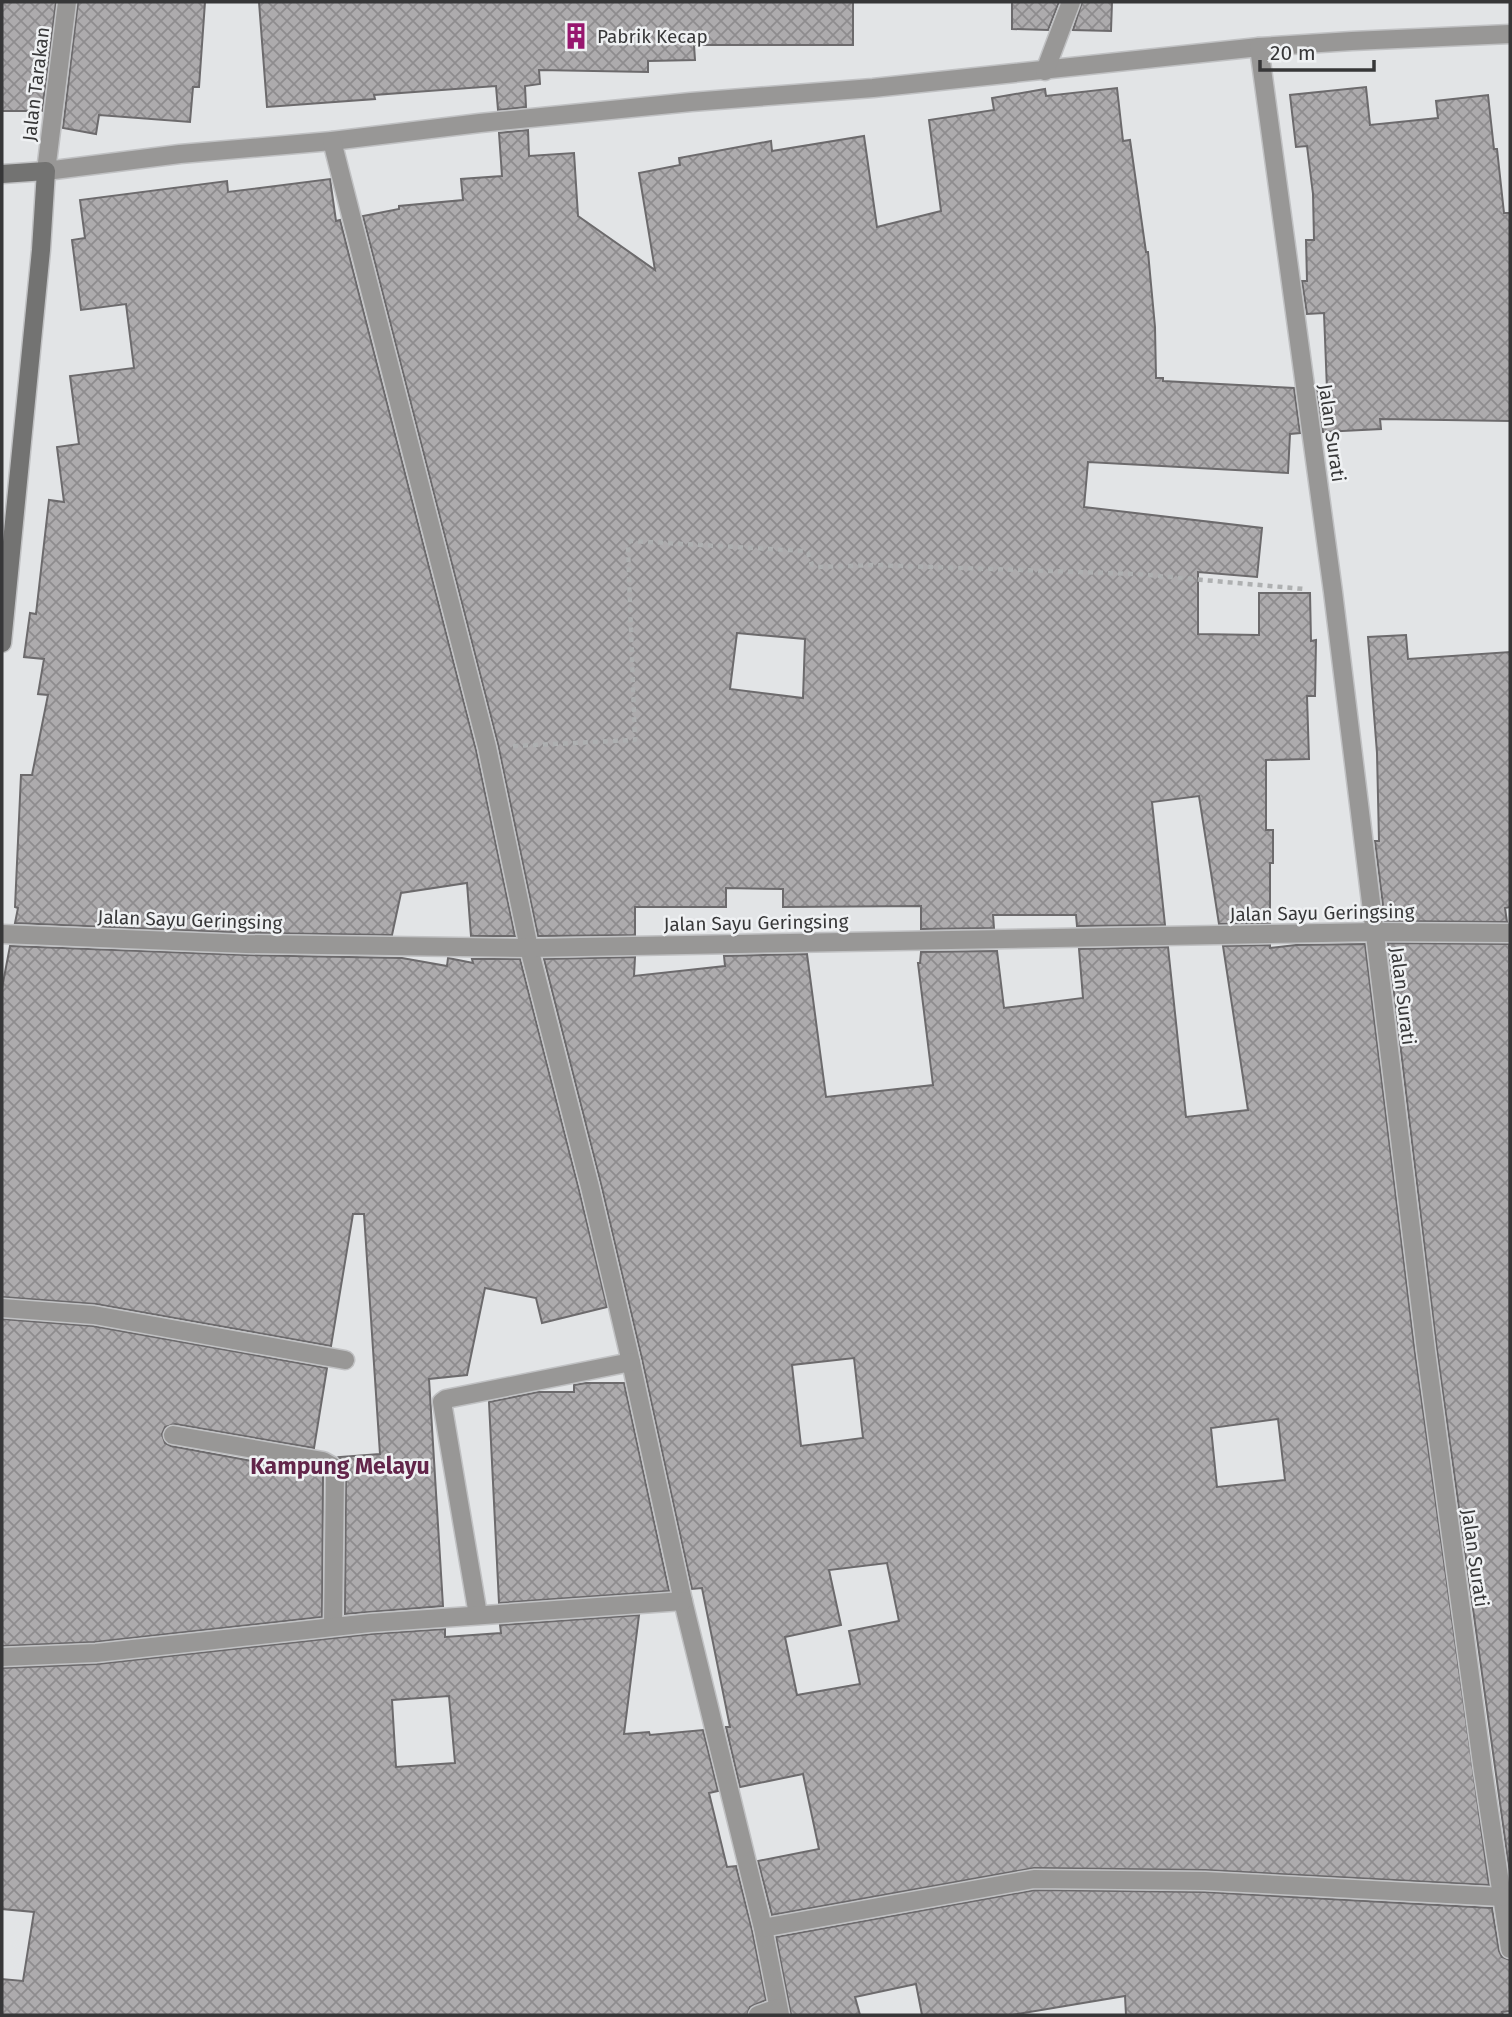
<svg xmlns="http://www.w3.org/2000/svg" width="1512" height="2017" viewBox="0 0 1512 2017" font-family="'Fira Sans',sans-serif">
<style>
.building{fill:url(#building-cross-hatch);stroke:#6c6a6c;stroke-width:2;fill-rule:evenodd}
.lines{fill:none;stroke-linecap:round;stroke-linejoin:round}
.minor-casing{stroke:#c0c1c3;stroke-width:21}
.secondary-casing{stroke:#c0c1c3;stroke-width:21}
.path{stroke:#aeb0b1;stroke-width:4.5;stroke-dasharray:5 5;stroke-linecap:butt}
.minor{stroke:#989796;stroke-width:18}
.secondary{stroke:#737372;stroke-width:18}
.labels{text-anchor:middle;dominant-baseline:central;stroke-width:5;stroke-linejoin:round;paint-order:stroke}
.poi-label{font-size:19px;fill:#373738;stroke:#eff1f3;text-anchor:start}
.street-label{font-size:19px;fill:#373738;stroke:#eff1f3}
.quarter-label{font-size:23px;font-weight:bold;fill:#62254a;stroke:#eff1f3}
</style>
<defs>
<pattern id="building-cross-hatch" width="8" height="8" patternUnits="userSpaceOnUse" patternTransform="scale(1.75)"><rect width="8" height="8" fill="#adabad"/><path d="M0 0l8 8M0 8l8-8" fill="none" stroke="#8e8c8e"/></pattern>
</defs>
<rect width="100%" height="100%" fill="#e2e4e6"/>
<g class="building">
<polygon points="2,2 56,2 42,111 2,111"/>
<polygon points="78,2 205,2 199,87 193,87 190,122 99,115 96,134 63,128"/>
<polygon points="259,2 853,2 853,45 694,45 695,60 648,61 648,72 539,70 540,84 525,86 526,107 498,110 496,86 374,95 375,99 267,107"/>
<polygon points="1012,2 1059,2 1048,30 1012,29"/>
<polygon points="1082,2 1112,2 1111,31 1073,30"/>
<polygon points="1366,87 1370,125 1438,118 1436,101 1488,95 1494,149 1497,149 1504,213 1510,213 1510,421 1380,419 1381,429 1323,432 1317,389 1327,390 1324,313 1307,314 1302,281 1307,281 1306,240 1314,240 1313,194 1307,146 1296,147 1290,95"/>
<path d="M1117,88L1123,141L1130,140L1146,252H1148L1155,327L1156,378H1163V381L1294,388L1300,433L1290,434L1288,473L1088,462L1084,507L1262,528L1257,577L1198,572V634L1259,635V593H1310L1311,641L1316,640L1315,696H1307L1309,759L1266,760V830H1273V863H1270V923L1219,924L1199,796L1152,802L1165,925L1077,926L1076,915H993L994,928L921,929V906L783,907V889L726,888V907H635V935L538,936L498,744L363,216L399,209V206L463,200L461,179L502,176L499,133L528,130L529,156L574,153L578,216L655,270L639,173L680,165L679,158L771,141L772,151L864,136L877,227L941,211L929,120L994,110L992,98L1045,89L1046,96ZM737,633L805,639L803,698L730,689Z"/>
<polygon points="330,179 336,221 340,220 476,750 515,936 471,936 467,883 401,893 392,935 246,933 15,923 18,908 15,907 21,775 32,775 48,695 38,694 44,659 24,657 30,613 36,614 49,500 64,502 57,447 79,444 70,376 134,368 126,304 81,310 72,240 85,238 80,200 227,181 228,192"/>
<polygon points="1406,635 1408,659 1510,652 1510,907 1505,908 1507,922 1385,921 1375,841 1379,841 1377,753 1368,637"/>
<polygon points="1388,943 1509,944 1510,1875 1437,1350"/>
<path d="M1365,944L1415,1353L1489,1885L1205,1870L1034,1868L772,1915L758,1861L819,1849L803,1774L740,1787L726,1727H730L702,1588L692,1589L642,1359L601,1184L544,959L635,957L634,976L725,966L724,956L807,954L826,1097L933,1085L918,963H920L921,952L997,951L1004,1008L1083,998L1079,949L1168,947L1186,1117L1248,1110L1223,946L1270,945V948L1296,945ZM854,1358L863,1438L801,1446L792,1365ZM1278,1419L1285,1480L1217,1487L1211,1428ZM887,1563L899,1621L849,1631L860,1684L797,1695L785,1637L841,1625L829,1570Z"/>
<polygon points="10,946 246,955 402,958 447,966 448,958 473,963 472,959 520,959 579,1190 607,1307 542,1323 536,1298 485,1288 467,1375 429,1379 443,1606 345,1614 346,1475 343,1462 339,1457 380,1454 364,1214 353,1214 331,1346 96,1304 2,1297 2,988"/>
<polygon points="2,1319 93,1326 327,1368 314,1448 175,1424 165,1427 162,1434 165,1443 171,1446 323,1474 322,1617 95,1642 2,1646"/>
<polygon points="586,1383 624,1383 669,1591 499,1603 489,1402 538,1392 574,1392 574,1385"/>
<path d="M639,1615L624,1734L649,1732L650,1735L703,1730L718,1791L709,1793L727,1867L736,1866L752,1930L766,2000L750,2007L747,2015H2V1979L23,1981L34,1912L2,1909V1668L97,1664L371,1634L445,1629V1637L501,1633L500,1625ZM449,1696L455,1763L396,1767L392,1700Z"/>
<polygon points="1035,1890 1205,1892 1492,1908 1499,1951 1502,1957 1510,1960 1510,2011 1502,2012 1503,2015 1126,2015 1125,1996 1012,2015 922,2015 916,1984 855,1997 860,2015 791,2015 776,1937"/>
</g>
<g class="lines">
<defs>
<g id="minor">
<polyline points="67,2 46,171 180,154 332,141 480,123 691,102 873,88 1259,47 1352,41 1510,34"/>
<polyline points="1259,47 1333,592 1426,1351 1483,1771 1510,1949"/>
<polyline points="1045,71 1071,2"/>
<polyline points="332,141 487,747 529,948 590,1187 631,1362 683,1601 763,1928 780,2015"/>
<polyline points="2,934 246,944 529,948 1374,932 1510,933"/>
<polyline points="2,1308 94,1315 345,1360"/>
<polyline points="173,1435 323,1461 332,1466 335,1475 333,1626"/>
<polyline points="478,1615 442,1402 446,1399 631,1362"/>
<polyline points="2,1657 96,1653 370,1623 683,1601"/>
<polyline points="763,1928 1034,1879 1205,1881 1503,1897"/>
<polyline points="758,2015 778,2008"/>
</g>
<polyline id="secondary" points="2,174 46,171 41,250 2,643"/>
</defs>
<use href="#minor" class="minor-casing"/>
<use href="#secondary" class="secondary-casing"/>
<polyline class="path" points="513,746 635,740 628,549 628,543 631,541 805,551 808,553 812,565 817,567 874,565 1136,574 1304,589"/>
<use href="#minor" class="minor"/>
<use href="#secondary" class="secondary"/>
</g>
<defs>
<symbol id="building-bare" viewBox="-9 -9 18 18"><path d="M-4-6H4V6H1V3H-1V6H-4ZM-2.5-4.3h1.7v1.8h-1.7ZM.8-4.3h1.7v1.8H.8ZM-2.5-1h1.7V.8h-1.7ZM.8-1h1.7V.8H.8Z" fill="#97166e" stroke="#eff1f3" stroke-width="2.5" paint-order="stroke"/></symbol>
</defs>
<g fill-rule="evenodd">
<use href="#building-bare" x="557" y="17" width="38" height="38"/>
</g>
<g class="labels">
<g class="poi-label">
<text x="597" y="36">Pabrik Kecap</text>
</g>
<g class="street-label">
<text transform="translate(36 84) rotate(-83)">Jalan Tarakan</text>
<text transform="translate(1332 433) rotate(82)">Jalan Surati</text>
<text transform="translate(1322 913) rotate(-1)">Jalan Sayu Geringsing</text>
<text transform="translate(190 920) rotate(2)">Jalan Sayu Geringsing</text>
<text transform="translate(756 923) rotate(-1)">Jalan Sayu Geringsing</text>
<text transform="translate(1403 996) rotate(83)">Jalan Surati</text>
<text transform="translate(1475 1558) rotate(82)">Jalan Surati</text>
</g>
<g class="quarter-label">
<text x="340" y="1466">Kampung Melayu</text>
</g>
</g>
<rect width="1512" height="2017" fill="none" stroke="#373738" stroke-width="7"/>
<path d="M1260 60v10h114v-10" fill="none" stroke="#373738" stroke-width="3.5"/>
<text x="1270" y="60" font-size="21" fill="#373738" stroke="#eff1f3" stroke-width="5" paint-order="stroke">20 m</text>
</svg>
